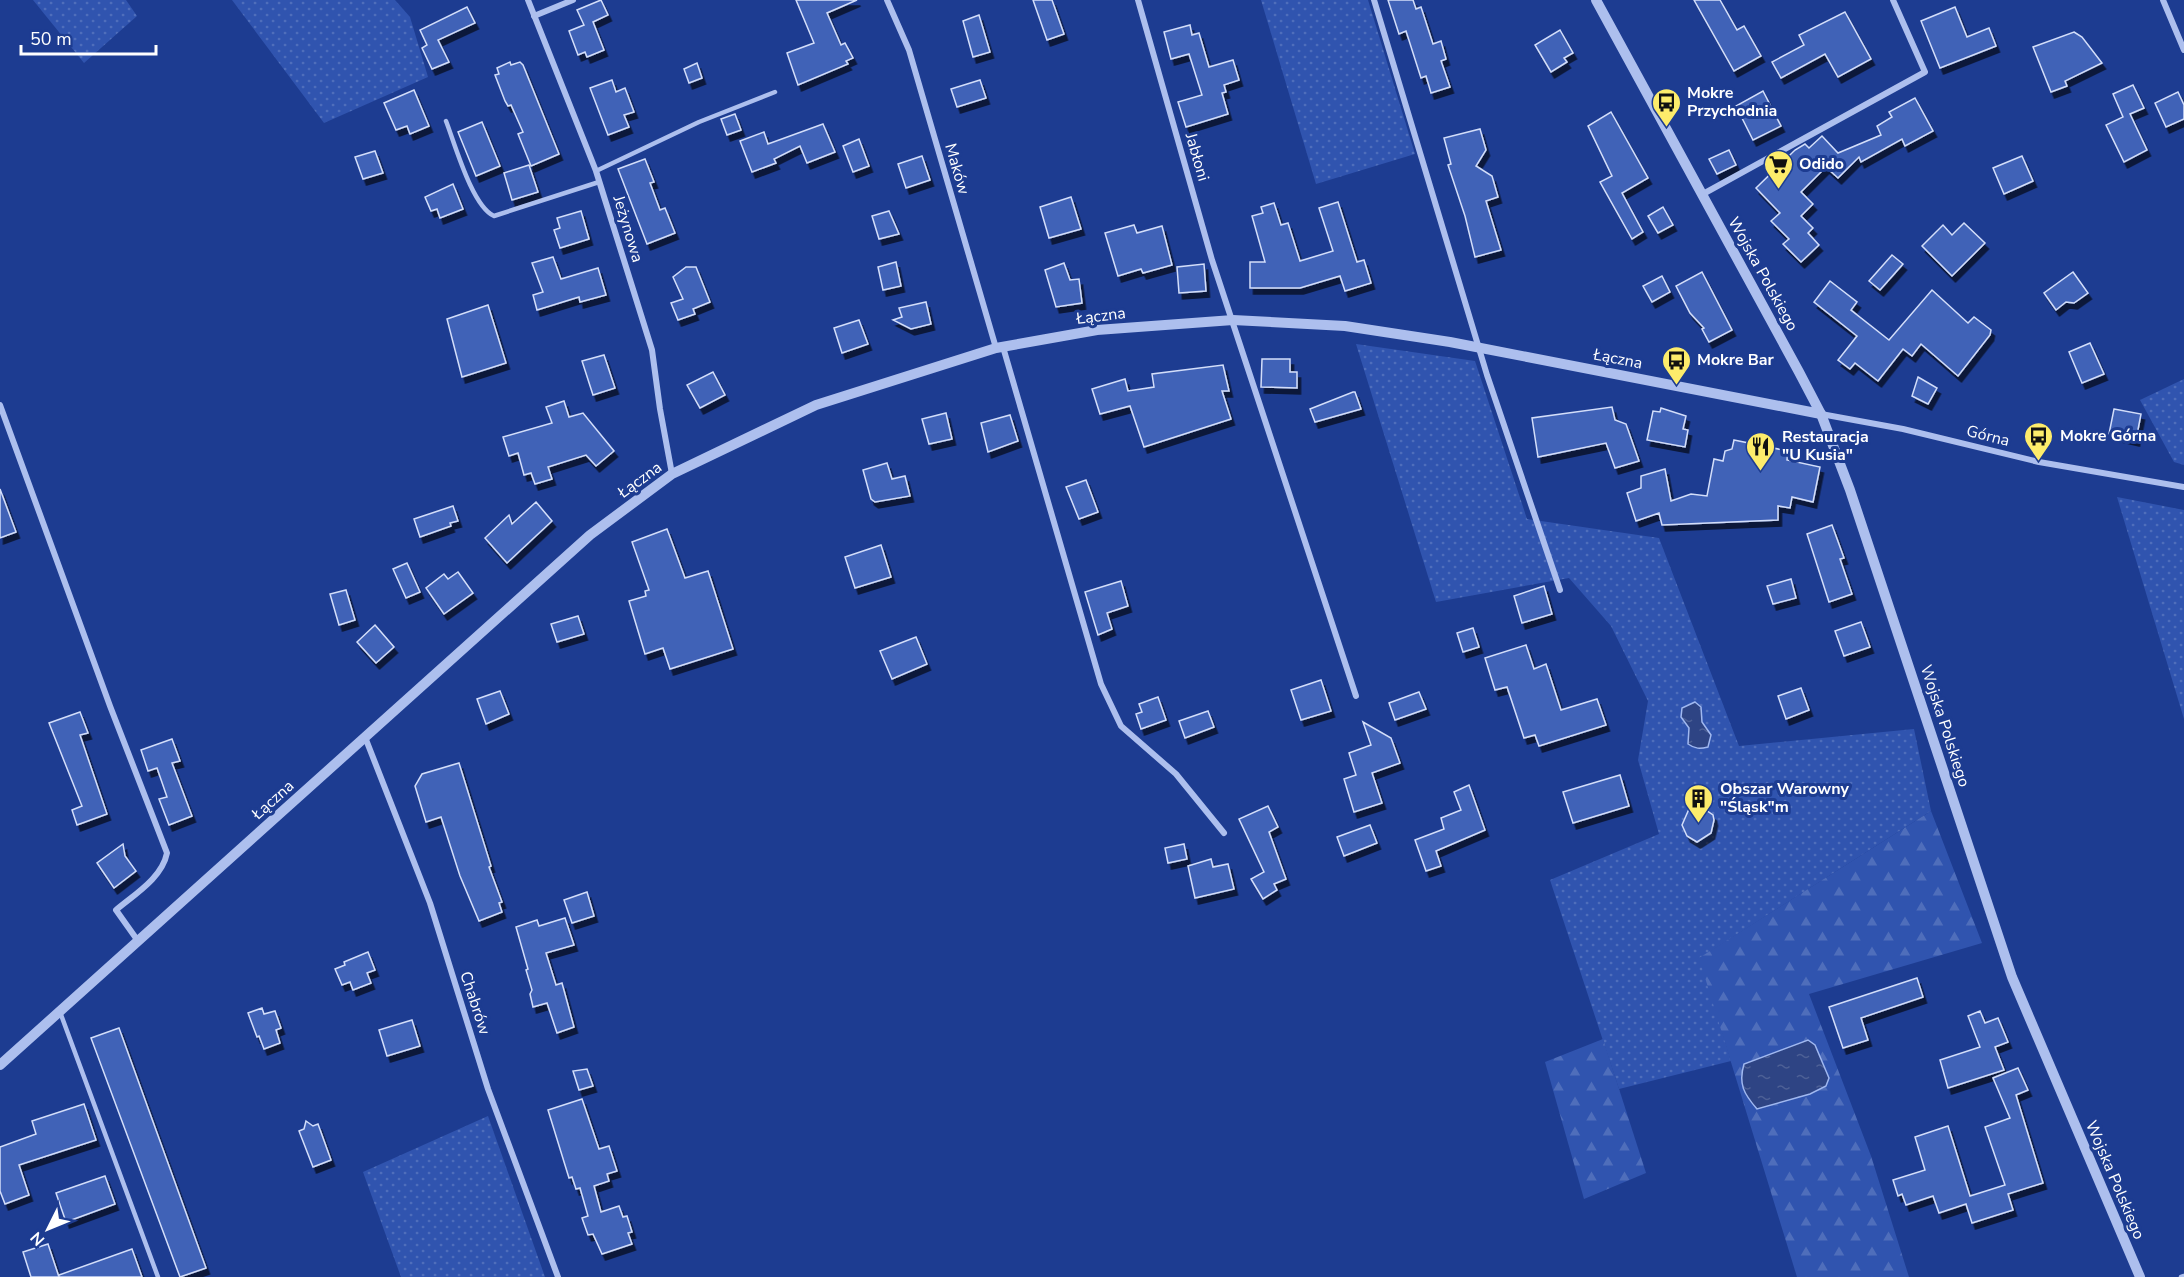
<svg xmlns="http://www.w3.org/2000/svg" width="2184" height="1277" viewBox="0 0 2184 1277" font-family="'Nunito Sans',sans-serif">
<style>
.grass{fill:url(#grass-dots)}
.forest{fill:url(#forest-firs)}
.water{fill:url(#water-ripples);stroke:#a0b8f0;stroke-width:1.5}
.building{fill:#4162b7;stroke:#d3defa;stroke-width:1.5;filter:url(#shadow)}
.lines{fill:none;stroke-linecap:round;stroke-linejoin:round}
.service{stroke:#adbfee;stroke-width:4.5}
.minor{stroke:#adbfee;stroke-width:6}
.tertiary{stroke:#adbfee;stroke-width:10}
.labels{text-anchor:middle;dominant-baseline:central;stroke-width:6;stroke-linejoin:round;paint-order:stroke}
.poi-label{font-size:16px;font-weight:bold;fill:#fff;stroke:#1d3c91;text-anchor:start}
.street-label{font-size:16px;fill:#fff;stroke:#1d3c91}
</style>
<defs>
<pattern id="grass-dots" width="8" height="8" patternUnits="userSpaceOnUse" patternTransform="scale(1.5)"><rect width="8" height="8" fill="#3054af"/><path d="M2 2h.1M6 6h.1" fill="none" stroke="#4f6ebb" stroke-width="1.8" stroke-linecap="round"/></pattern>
<pattern id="forest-firs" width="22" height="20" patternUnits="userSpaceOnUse" patternTransform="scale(1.5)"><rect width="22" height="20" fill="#3054af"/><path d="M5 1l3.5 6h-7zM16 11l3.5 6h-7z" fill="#4f6ebb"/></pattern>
<pattern id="water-ripples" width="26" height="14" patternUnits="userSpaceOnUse" patternTransform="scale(1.5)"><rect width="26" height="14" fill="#2e4484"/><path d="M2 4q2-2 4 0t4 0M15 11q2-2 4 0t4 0" fill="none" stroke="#4d6096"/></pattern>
<filter id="shadow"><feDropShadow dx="3.5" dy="6" stdDeviation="0" flood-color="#0009"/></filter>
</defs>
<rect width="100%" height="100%" fill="#1d3c91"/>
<g class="grass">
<polygon points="33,0 126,0 137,16 84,63"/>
<polygon points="232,0 395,0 410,17 428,77 324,123"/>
<polygon points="1261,0 1368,0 1415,154 1316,184"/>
<polygon points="1356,344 1475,361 1527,519 1659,538 1739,746 1914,729 1931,811 1700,958 1731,1061 1619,1089 1550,880 1659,834 1638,760 1648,701 1611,626 1569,578 1436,602"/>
<polygon points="2184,379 2184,465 2174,462 2140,400"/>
<polygon points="2117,497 2184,510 2184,719"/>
<polygon points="488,1116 545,1277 401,1277 363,1172"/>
</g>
<g class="forest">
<polygon points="1931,811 1982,943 1809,994 1871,1156 1909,1277 1797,1277 1699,958"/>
<polygon points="1603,1039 1646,1173 1584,1199 1545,1062"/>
</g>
<g class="water">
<path d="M1695,702L1701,707L1702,722L1711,735L1708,747C1700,749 1695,749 1688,744L1689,728L1681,717L1682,708Z"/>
<path d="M1808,1040L1815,1045L1829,1078L1826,1086L1810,1094L1757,1109C1744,1094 1738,1084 1744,1064Z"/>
</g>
<g class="building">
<polygon points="601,0 608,15 593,22 604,50 587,57 585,52 578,55 569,31 584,25 577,10"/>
<polygon points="796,0 857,0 827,13 841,45 845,43 853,58 846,61 848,64 798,85 787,53 814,43"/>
<polygon points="1033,0 1052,0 1064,34 1047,40"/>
<polygon points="1388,0 1413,0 1416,9 1421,7 1433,44 1441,41 1446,59 1441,61 1450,87 1431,93 1426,76 1421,78 1406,31 1399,34"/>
<polygon points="1694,0 1720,0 1737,30 1744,26 1761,56 1734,71"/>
<polygon points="467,7 475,23 438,40 449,62 432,69 422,48 427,45 420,30"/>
<polygon points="1955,7 1967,37 1989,28 1996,46 1940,68 1921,21"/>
<polygon points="1845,12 1871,59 1838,77 1825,54 1781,78 1772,62 1804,45 1799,35"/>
<polygon points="979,15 990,52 973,57 963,21"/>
<polygon points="1190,25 1192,35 1199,33 1209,67 1233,60 1239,80 1224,85 1226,92 1222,93 1228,114 1186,127 1178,102 1202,95 1189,54 1171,59 1164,32"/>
<polygon points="1560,30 1573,53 1564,58 1567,62 1551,72 1535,45"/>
<polygon points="2074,32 2082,37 2102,63 2065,81 2067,86 2051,92 2033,47"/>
<polygon points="510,62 511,65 520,62 523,65 559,154 531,166 518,134 523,132 511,105 508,106 505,101 495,75 499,74 497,68"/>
<polygon points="697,63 702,78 689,83 684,69"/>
<polygon points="612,80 616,92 625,88 634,112 624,115 629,127 608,135 590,88"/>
<polygon points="980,80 986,98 957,107 951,89"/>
<polygon points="2133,85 2144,108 2130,114 2147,150 2124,162 2106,125 2123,117 2113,94"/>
<polygon points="414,90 429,126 410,134 407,126 396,130 384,103"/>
<polygon points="1763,91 1781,126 1753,140 1736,106"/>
<polygon points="2178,92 2184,105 2184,119 2166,127 2155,103"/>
<polygon points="1915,98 1933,131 1905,146 1902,139 1861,162 1859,157 1838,178 1826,167 1801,192 1813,204 1801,216 1813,228 1808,233 1819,245 1801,262 1783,244 1789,239 1771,221 1780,213 1756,188 1795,150 1805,144 1809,148 1822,136 1838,153 1881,135 1877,126 1892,117 1889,112"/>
<polygon points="1611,112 1648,178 1622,193 1643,232 1632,239 1600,182 1612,176 1588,126"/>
<polygon points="735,114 741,130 727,135 721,119"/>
<polygon points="482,122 500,166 476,176 458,132"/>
<polygon points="823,124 835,152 807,163 800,146 774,159 776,163 752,172 740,141 764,132 768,144"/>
<polygon points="1480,129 1486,150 1476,166 1492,176 1498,197 1486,201 1501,250 1475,257 1465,216 1448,165 1451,164 1444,138"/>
<polygon points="859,139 869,166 853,172 843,146"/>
<polygon points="1729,150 1736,165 1717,174 1709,159"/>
<polygon points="375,151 383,173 363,179 355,157"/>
<polygon points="922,156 930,180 906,188 898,164"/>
<polygon points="2022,156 2033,181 2004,194 1993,168"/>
<polygon points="645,159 654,182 650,183 660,210 665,208 675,233 647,244 618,169"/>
<polygon points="529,165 538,192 512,200 504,173"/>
<polygon points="453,184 463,209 440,218 437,209 431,211 425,197"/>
<polygon points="1071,197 1081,229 1049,238 1040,207"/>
<polygon points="1338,202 1357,262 1364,260 1371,283 1345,291 1340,276 1300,288 1250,288 1250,262 1265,262 1252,216 1263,213 1261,207 1274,203 1281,225 1288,223 1300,261 1333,251 1319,208"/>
<polygon points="1663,207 1673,225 1658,233 1648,216"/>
<polygon points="581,211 589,239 560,248 554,230 560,228 557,218"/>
<polygon points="889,211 899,234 879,239 872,216"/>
<polygon points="1964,223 1985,243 1952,276 1922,246 1943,225 1952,235"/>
<polygon points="1134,225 1137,233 1162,226 1172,265 1143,273 1141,269 1118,276 1105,233"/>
<polygon points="1892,255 1903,264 1880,290 1869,281"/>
<polygon points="553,257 561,279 598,268 606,295 580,302 579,297 537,310 533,295 543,292 532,263"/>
<polygon points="896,262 901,286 883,290 878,267"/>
<polygon points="1064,263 1070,280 1079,279 1082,303 1056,307 1045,270"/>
<polygon points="1204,264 1206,291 1179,293 1177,267"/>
<polygon points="686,267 696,267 710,302 693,309 695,314 678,320 671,303 683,299 673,277"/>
<polygon points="1702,272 1732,330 1709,342 1702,329 1704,328 1690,313 1676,286"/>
<polygon points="2073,272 2088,293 2074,303 2066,302 2056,310 2044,293"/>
<polygon points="1662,276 1670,292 1652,302 1643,286"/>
<polygon points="1830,281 1857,302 1851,310 1889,340 1932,290 1968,323 1974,317 1991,330 1990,335 1958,376 1921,344 1912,356 1903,349 1878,381 1855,363 1850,369 1838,360 1857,336 1814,302"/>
<polygon points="926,302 931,324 911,329 893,320 902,317 899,308"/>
<polygon points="488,305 506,363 462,377 447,319"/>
<polygon points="859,320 868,344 842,353 834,328"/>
<polygon points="2090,343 2104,374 2082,383 2069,352"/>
<polygon points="604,355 615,388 593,395 582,361"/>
<polygon points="1262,359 1290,359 1290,372 1297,372 1297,388 1261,387"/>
<polygon points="1223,365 1229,391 1222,391 1231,419 1144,447 1130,406 1100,414 1092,389 1125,379 1128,391 1154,387 1152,374"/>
<polygon points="713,372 725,395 700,408 687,385"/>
<polygon points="1918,377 1937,388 1928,404 1912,396"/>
<polygon points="1353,392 1355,392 1361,409 1315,422 1310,409"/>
<polygon points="564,401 569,417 583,413 614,451 596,466 586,455 548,467 552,479 535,484 531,473 524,475 518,453 509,456 503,437 552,423 546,407"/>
<polygon points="1612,407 1615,420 1626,424 1639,461 1615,468 1606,443 1538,457 1532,418"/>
<polygon points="1661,408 1686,416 1683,429 1688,430 1685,447 1647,440 1653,411 1660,412"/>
<polygon points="2114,409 2141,414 2136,440 2109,434"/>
<polygon points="946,413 952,439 929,444 922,419"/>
<polygon points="1010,415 1018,441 988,452 981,423"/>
<polygon points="1734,440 1788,451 1787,460 1820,467 1813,502 1792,497 1790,508 1778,506 1778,520 1662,525 1659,513 1636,521 1627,493 1641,488 1641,476 1665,469 1671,501 1691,494 1707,496 1714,459 1723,461 1725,451 1732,449"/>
<polygon points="887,463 892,479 905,476 910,496 875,502 871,499 863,470"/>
<polygon points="1086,480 1098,512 1079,519 1066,487"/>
<polygon points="0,489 16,532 0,538"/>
<polygon points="536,502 552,521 507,563 485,538 509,515 512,524"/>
<polygon points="453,506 458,521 450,523 451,526 420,537 414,519"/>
<polygon points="1832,525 1844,558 1840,559 1852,594 1829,602 1807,534"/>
<polygon points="667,529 685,578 708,571 733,649 670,669 663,648 645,654 629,601 646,596 645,591 649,590 632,542"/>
<polygon points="881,545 891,577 855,588 845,557"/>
<polygon points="407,563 420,592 406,598 393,569"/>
<polygon points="458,572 473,593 444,614 426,588 444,574 448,579"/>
<polygon points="1791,579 1796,598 1773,604 1767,586"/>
<polygon points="1121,581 1128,606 1107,613 1112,629 1098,635 1085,592"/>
<polygon points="1544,586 1552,614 1522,623 1514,596"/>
<polygon points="346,590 355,620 339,625 330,594"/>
<polygon points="578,616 584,634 557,642 551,624"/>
<polygon points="1861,622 1870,647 1844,656 1835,631"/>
<polygon points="375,625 394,647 376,663 357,642"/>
<polygon points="1473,628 1479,647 1463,652 1457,633"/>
<polygon points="916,637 927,664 892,679 880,651"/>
<polygon points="1526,645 1534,669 1546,664 1561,710 1597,699 1606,725 1539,746 1535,735 1524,738 1507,687 1495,690 1485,658"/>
<polygon points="1321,680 1331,711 1301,720 1291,690"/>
<polygon points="1801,688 1809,710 1786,719 1778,696"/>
<polygon points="500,691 509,714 486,724 477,699"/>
<polygon points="1419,692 1426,709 1395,720 1389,703"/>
<polygon points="1158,697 1166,720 1141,729 1136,714 1142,712 1139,704"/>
<polygon points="1208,711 1214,727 1185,738 1179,721"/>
<polygon points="80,712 88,733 80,735 107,814 77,825 72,810 82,806 49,723"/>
<polygon points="1363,722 1391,738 1400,763 1372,773 1382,803 1354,812 1344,779 1356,775 1349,753 1371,745"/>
<polygon points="172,739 180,761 172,763 192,816 169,825 159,799 167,797 157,768 148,771 141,750"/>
<polygon points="459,763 491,866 489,867 502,902 499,903 502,912 479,921 460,876 441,817 426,822 415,786 422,774"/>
<polygon points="1620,775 1629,806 1573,823 1563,792"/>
<polygon points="1469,785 1485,830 1436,851 1441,866 1426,871 1415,840 1444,829 1441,818 1461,810 1454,792"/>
<polygon points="1697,804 1713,815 1714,820 1711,833 1697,842 1687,836 1682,825 1689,809"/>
<polygon points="1268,806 1278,827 1269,832 1286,879 1274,884 1277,890 1263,899 1251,879 1264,872 1239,819"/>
<polygon points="1370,825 1377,843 1344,856 1337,837"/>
<polygon points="123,844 125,856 136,871 114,888 97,863"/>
<polygon points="1184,844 1187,859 1168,863 1165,848"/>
<polygon points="1211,859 1213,867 1228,864 1234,889 1195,898 1188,866"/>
<polygon points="587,892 594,916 572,923 564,900"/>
<polygon points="565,918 574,945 546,953 556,985 562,983 574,1027 557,1033 547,1003 533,1007 530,994 532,990 526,970 528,969 516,927 537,920 539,926"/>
<polygon points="368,952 375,970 367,973 371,983 353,990 350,982 342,985 335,969 345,965 344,962"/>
<polygon points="1917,978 1923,997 1861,1018 1868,1040 1843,1048 1829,1007"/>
<polygon points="262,1008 264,1014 275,1011 281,1028 276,1030 280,1043 264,1049 259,1036 257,1037 248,1013"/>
<polygon points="1980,1011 1985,1023 1998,1018 2008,1042 1995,1047 2004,1070 1948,1088 1940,1060 1980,1047 1968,1016"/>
<polygon points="412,1020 420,1046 387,1056 379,1030"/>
<polygon points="119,1028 206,1268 180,1277 91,1038"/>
<polygon points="2018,1068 2028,1090 2016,1095 2043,1183 2008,1194 2013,1210 1972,1223 1966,1204 1939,1213 1933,1196 1906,1205 1902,1194 1898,1196 1893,1180 1925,1170 1915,1137 1948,1126 1970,1196 2005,1185 1985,1127 2010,1118 1993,1078"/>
<polygon points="587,1069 593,1086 579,1090 573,1071"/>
<polygon points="582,1099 599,1149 609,1146 617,1171 607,1174 609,1181 594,1186 601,1212 619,1206 623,1217 627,1216 632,1232 628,1233 632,1244 602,1254 593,1234 588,1235 582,1218 588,1216 580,1188 576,1189 572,1177 569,1178 548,1110"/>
<polygon points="84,1104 96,1140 19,1165 29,1195 5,1204 0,1191 0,1147 36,1134 32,1121"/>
<polygon points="306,1121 313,1126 318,1124 331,1160 313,1167 299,1131 304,1129"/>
<polygon points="105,1176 115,1204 66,1222 56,1193"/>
<polygon points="48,1244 59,1277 31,1277 23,1252"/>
<polygon points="132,1249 142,1277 59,1277 59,1275"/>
</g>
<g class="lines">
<g class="service">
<path d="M446,121C455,144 472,206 494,216L599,182"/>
<polyline points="596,171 699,122 775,92"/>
<polyline points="60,1012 158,1277"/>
<polyline points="2181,1277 2184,1276"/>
</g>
<g class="minor">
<polyline points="528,0 596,171 652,350 660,409 672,474"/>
<polyline points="887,0 909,50 996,348"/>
<polyline points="1138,0 1212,260 1356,696"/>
<polyline points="1374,0 1487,375 1560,590"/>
<polyline points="2163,0 2184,50"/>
<polyline points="534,16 573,0"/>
<polyline points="1703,194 1925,72 1893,0"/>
<polyline points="1003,347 1101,684 1121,726 1176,774 1224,833"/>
<path d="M0,405L110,706L167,853C162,878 135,894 116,910L138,941"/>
<polyline points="1821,414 1903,429 2039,462 2184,487"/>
<polyline points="365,737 430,903 488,1089 558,1277"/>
</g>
<g class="tertiary">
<polyline points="1596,0 1799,372 1821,414 1850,490 2012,977 2140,1277"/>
<polyline points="0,1065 590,535 672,474 816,405 996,348 1097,330 1233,320 1345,326 1450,342 1821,414"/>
</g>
</g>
<defs>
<symbol id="bus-pin" viewBox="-11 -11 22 30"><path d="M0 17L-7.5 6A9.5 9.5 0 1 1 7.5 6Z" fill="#fdec6b" stroke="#1d3c91"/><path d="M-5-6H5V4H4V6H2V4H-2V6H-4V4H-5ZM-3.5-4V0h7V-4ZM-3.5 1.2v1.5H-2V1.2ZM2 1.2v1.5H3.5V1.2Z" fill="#111"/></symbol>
<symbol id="supermarket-pin" viewBox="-11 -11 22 30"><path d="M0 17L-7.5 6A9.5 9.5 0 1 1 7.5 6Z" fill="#fdec6b" stroke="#1d3c91"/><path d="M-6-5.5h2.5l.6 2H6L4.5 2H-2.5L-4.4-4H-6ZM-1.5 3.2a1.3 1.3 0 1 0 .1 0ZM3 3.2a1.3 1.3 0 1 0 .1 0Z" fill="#111"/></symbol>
<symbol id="restaurant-pin" viewBox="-11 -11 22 30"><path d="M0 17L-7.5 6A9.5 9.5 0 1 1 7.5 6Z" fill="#fdec6b" stroke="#1d3c91"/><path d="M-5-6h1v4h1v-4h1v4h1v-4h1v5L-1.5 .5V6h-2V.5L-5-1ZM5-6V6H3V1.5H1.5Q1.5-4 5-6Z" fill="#111"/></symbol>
<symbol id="building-pin" viewBox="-11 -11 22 30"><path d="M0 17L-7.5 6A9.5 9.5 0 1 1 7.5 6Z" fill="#fdec6b" stroke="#1d3c91"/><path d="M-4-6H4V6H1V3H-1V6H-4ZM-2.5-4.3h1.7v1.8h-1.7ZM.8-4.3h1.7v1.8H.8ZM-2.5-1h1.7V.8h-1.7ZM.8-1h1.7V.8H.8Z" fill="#111"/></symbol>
</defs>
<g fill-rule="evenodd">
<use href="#bus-pin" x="1650" y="86" width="33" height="45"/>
<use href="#supermarket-pin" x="1762" y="148" width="33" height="45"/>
<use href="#bus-pin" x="1660" y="344" width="33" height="45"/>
<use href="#bus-pin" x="2022" y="420" width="33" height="45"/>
<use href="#restaurant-pin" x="1744" y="430" width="33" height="45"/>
<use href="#building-pin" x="1682" y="782" width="33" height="45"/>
</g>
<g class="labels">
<g class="poi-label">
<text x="1687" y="93">Mokre<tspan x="1687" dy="18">Przychodnia</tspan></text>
<text x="1799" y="164">Odido</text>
<text x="1697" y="360">Mokre Bar</text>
<text x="2060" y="436">Mokre Górna</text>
<text x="1782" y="437">Restauracja<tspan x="1782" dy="18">"U Kusia"</tspan></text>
<text x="1720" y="789">Obszar Warowny<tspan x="1720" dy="18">"Śląsk"m</tspan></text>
</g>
<g class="street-label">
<text transform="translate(1197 157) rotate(74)">Jabłoni</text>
<text transform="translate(957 169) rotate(74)">Maków</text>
<text transform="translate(628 229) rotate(73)">Jeżynowa</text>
<text transform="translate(1763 274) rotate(61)">Wojska Polskiego</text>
<text transform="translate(1101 316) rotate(-7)">Łączna</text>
<text transform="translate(1618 359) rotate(11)">Łączna</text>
<text transform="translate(1988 436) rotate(14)">Górna</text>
<text transform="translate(640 480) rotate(-36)">Łączna</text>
<text transform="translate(1945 726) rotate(72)">Wojska Polskiego</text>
<text transform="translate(273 800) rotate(-42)">Łączna</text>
<text transform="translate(475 1003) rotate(72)">Chabrów</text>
<text transform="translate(2115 1180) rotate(67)">Wojska Polskiego</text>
</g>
</g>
<g transform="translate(48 1229) rotate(227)" stroke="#1d3c91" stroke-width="4.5" paint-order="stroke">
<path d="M0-4.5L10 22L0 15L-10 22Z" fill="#ffffff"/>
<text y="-9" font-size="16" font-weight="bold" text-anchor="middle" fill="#ffffff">N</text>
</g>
<path d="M21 45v9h135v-9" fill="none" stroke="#ffffff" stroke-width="3"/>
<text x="30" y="45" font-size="18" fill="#ffffff" stroke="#1d3c91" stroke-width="4.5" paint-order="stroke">50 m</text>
</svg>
